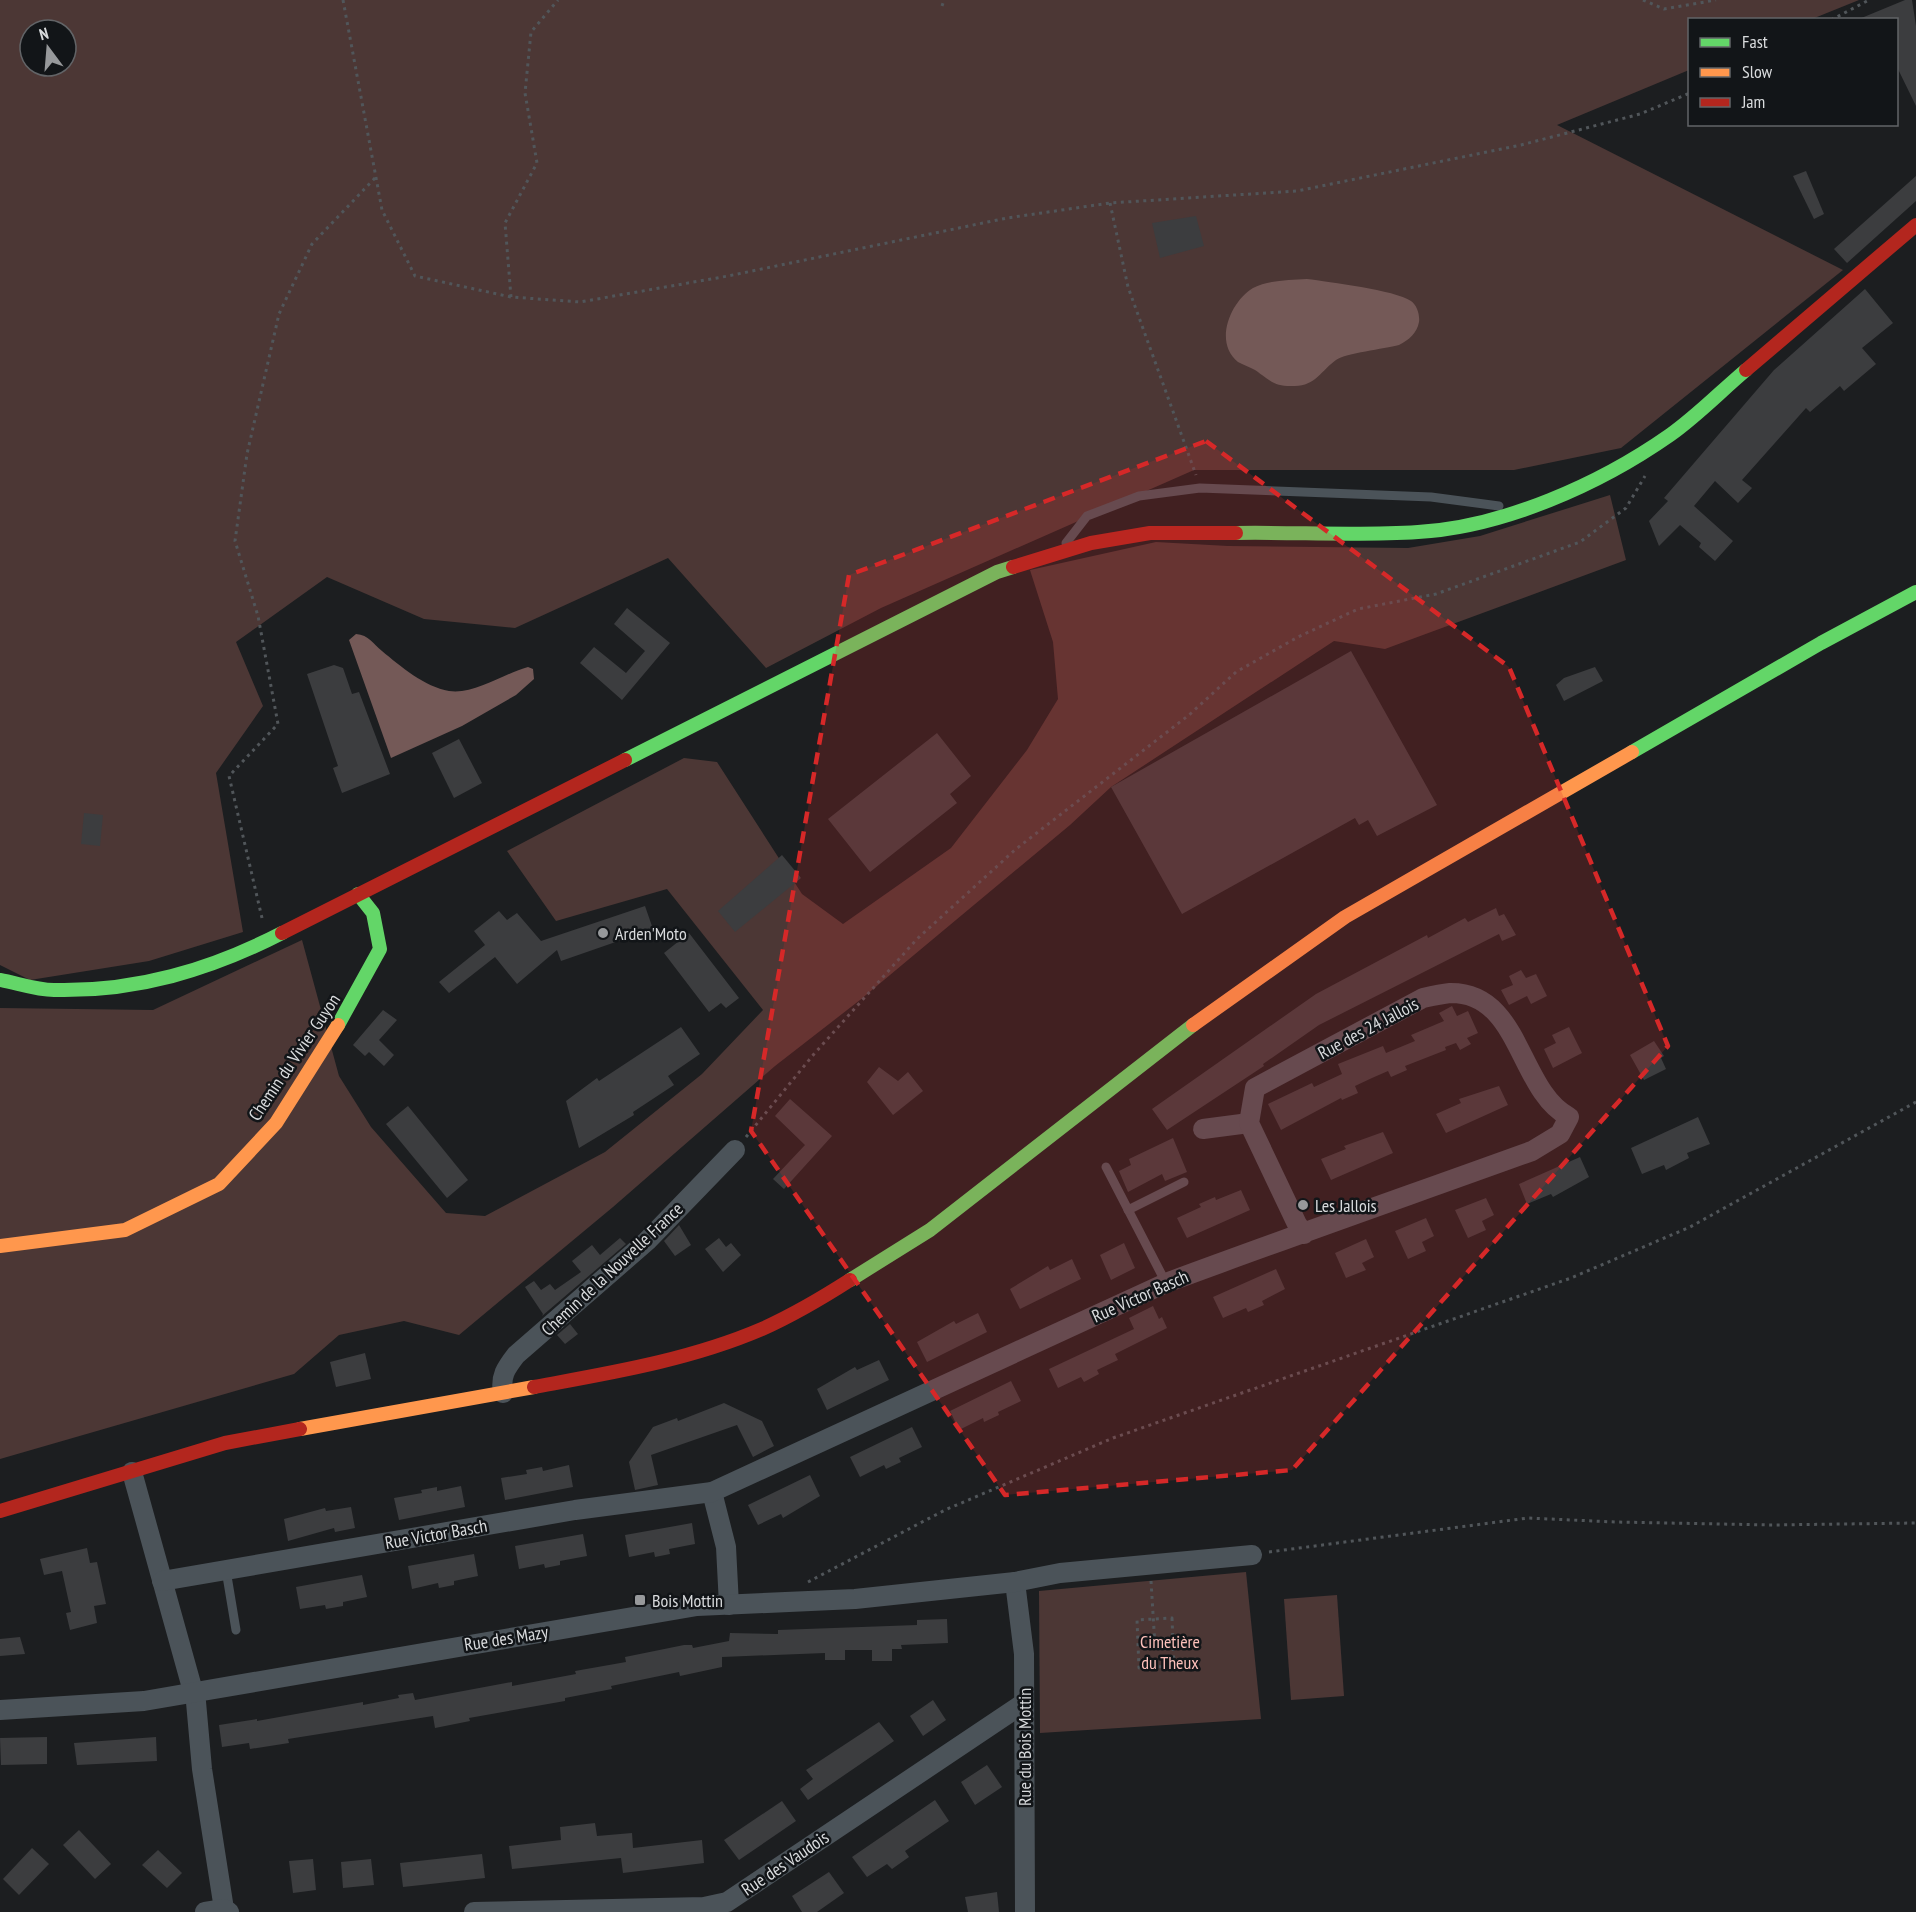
<svg xmlns="http://www.w3.org/2000/svg" width="1916" height="1912" viewBox="0 0 1916 1912" font-family="'PT Sans Narrow',sans-serif">
<style>
.green{fill:#4c3735;fill-rule:evenodd}
.water{fill:#745957}
.building{fill:#3c3d3f}
.lines{fill:none;stroke-linecap:round;stroke-linejoin:round}
.path{stroke:#51565a;stroke-width:3;stroke-dasharray:3 4.5;stroke-linecap:butt}
.lane{stroke:#4b5359;stroke-width:9}
.street{stroke:#4b5359;stroke-width:20}
.fast{stroke:#63d668;stroke-width:14}
.slow{stroke:#ff974d;stroke-width:14}
.jam{stroke:#b3261e;stroke-width:14}
.marked{fill:#d62828;fill-opacity:0.2;stroke:#d62828;stroke-width:4.5;stroke-dasharray:12 8;stroke-linejoin:round}
.poi-dot{fill:#97999b;stroke:#121518;stroke-width:2}
.labels{text-anchor:middle;dominant-baseline:central;stroke-width:5;stroke-linejoin:round;paint-order:stroke}
.poi-label{font-size:18px;fill:#d9dbdd;stroke:#121518;text-anchor:start}
.street-label{font-size:18px;fill:#d9dbdd;stroke:#121518}
.park-label{font-size:18px;fill:#fdc0ba;stroke:#121518}
</style>
<rect width="100%" height="100%" fill="#1c1e20"/>
<g class="green">
<path d="M0,0H1859L1812,19L1690,20L1689,70L1557,125L1843,270L1621,448L1514,470H1194L881,608L766,668L668,558L515,628L424,619L327,577L236,642L263,706L216,773L243,932L149,961L30,980L0,965ZM30,30H66V66H30Z"/>
<polygon points="1610,495 1626,560 1385,649 1334,641 1111,787 1070,825 860,1000 775,1066 613,1207 459,1335 404,1321 339,1335 294,1374 0,1459 0,1008 153,1010 302,940 339,1076 371,1127 446,1213 485,1216 605,1152 702,1074 763,1010 667,889 556,921 507,851 684,758 717,762 802,894 843,924 951,848 1027,750 1058,699 1053,642 1030,570 1156,542 1228,546 1408,548 1480,536"/>
<polygon points="1246,1572 1261,1719 1040,1733 1039,1591"/>
<polygon points="1337,1595 1344,1696 1291,1700 1284,1599"/>
</g>
<g class="water">
<path d="M1307,279C1329,282 1395,290 1411,301C1417,305 1420,315 1419,322C1417,333 1409,340 1399,345C1384,349 1346,353 1336,360C1322,370 1315,386 1295,386C1274,387 1271,381 1255,370C1250,367 1243,365 1238,362C1213,342 1231,301 1253,288C1269,280 1289,280 1307,279Z"/>
<path d="M356,634C369,635 373,644 382,651C400,666 425,687 449,691C474,695 505,673 528,667L533,669L534,679L516,695L462,726L391,758L349,640Z"/>
</g>
<g class="building">
<polygon points="1905,0 1912,0 1916,26 1916,106 1896,65 1896,20 1859,19"/>
<polygon points="1806,171 1824,214 1814,219 1793,176"/>
<polygon points="1916,176 1916,201 1847,263 1834,249"/>
<polygon points="1196,216 1204,246 1160,258 1152,223"/>
<polygon points="1865,289 1893,323 1862,348 1876,364 1844,391 1840,386 1810,412 1806,408 1742,480 1752,488 1738,503 1715,481 1694,506 1733,541 1715,561 1699,547 1701,543 1680,525 1659,546 1649,521 1668,501 1664,498 1774,370"/>
<polygon points="627,608 670,643 622,700 580,663 594,647 626,673 645,651 614,624"/>
<polygon points="1351,651 1437,805 1377,836 1368,820 1359,825 1355,818 1182,914 1111,787"/>
<polygon points="334,665 343,668 352,694 359,692 390,774 342,793 333,768 338,766 307,674"/>
<polygon points="1595,667 1603,681 1564,701 1556,685 1564,678"/>
<polygon points="937,733 971,776 950,794 957,803 870,872 828,819"/>
<polygon points="459,739 482,783 454,798 432,753"/>
<polygon points="84,813 103,815 100,846 81,844"/>
<polygon points="782,855 801,878 735,932 718,911"/>
<polygon points="645,906 653,929 561,961 557,950 517,984 495,957 449,993 439,982 485,945 474,931 499,911 507,920 517,913 541,941"/>
<polygon points="1496,908 1499,916 1504,914 1516,935 1502,941 1499,934 1319,1025 1263,1064 1264,1066 1167,1130 1152,1109 1316,994 1427,935 1428,938 1465,918 1468,922"/>
<polygon points="689,933 739,998 726,1008 721,1003 709,1012 664,953"/>
<polygon points="1521,970 1526,978 1536,974 1547,996 1531,1004 1527,996 1509,1005 1501,990 1513,985 1509,976"/>
<polygon points="1452,1006 1457,1016 1468,1011 1478,1033 1467,1038 1471,1044 1460,1050 1456,1043 1445,1047 1446,1050 1405,1066 1407,1070 1391,1077 1388,1071 1372,1078 1355,1086 1358,1093 1342,1100 1341,1098 1281,1130 1268,1104 1312,1083 1314,1087 1342,1074 1338,1064 1383,1046 1386,1053 1415,1041 1411,1035 1444,1021 1439,1013"/>
<polygon points="383,1010 397,1020 379,1040 394,1055 384,1066 369,1052 365,1056 353,1045"/>
<polygon points="681,1027 700,1054 668,1076 674,1085 633,1112 634,1115 579,1148 566,1101 597,1078 599,1081"/>
<polygon points="1569,1027 1582,1053 1553,1068 1544,1049 1556,1043 1552,1035"/>
<polygon points="1654,1041 1664,1056 1661,1058 1666,1069 1644,1080 1630,1055"/>
<polygon points="879,1067 898,1081 908,1072 923,1091 893,1115 867,1082"/>
<polygon points="1499,1086 1508,1105 1446,1133 1436,1114 1461,1103 1459,1099"/>
<polygon points="790,1099 832,1136 784,1189 773,1179 805,1145 775,1116"/>
<polygon points="408,1106 468,1180 447,1198 386,1124"/>
<polygon points="1698,1117 1710,1144 1687,1153 1689,1158 1666,1170 1664,1165 1642,1174 1631,1148"/>
<polygon points="1383,1132 1393,1153 1331,1180 1321,1159 1346,1149 1344,1146"/>
<polygon points="1173,1138 1187,1172 1165,1181 1162,1174 1128,1192 1119,1171 1131,1165 1129,1159"/>
<polygon points="1580,1157 1589,1177 1553,1197 1551,1194 1527,1204 1519,1184"/>
<polygon points="1241,1190 1250,1210 1187,1238 1177,1218 1201,1207 1199,1204 1215,1197 1216,1200"/>
<polygon points="1486,1198 1494,1215 1482,1221 1486,1230 1468,1238 1455,1210"/>
<polygon points="1426,1218 1434,1236 1422,1242 1426,1251 1408,1259 1395,1231"/>
<polygon points="679,1225 691,1245 675,1256 664,1241"/>
<polygon points="620,1238 626,1244 542,1316 543,1314 525,1287 534,1281 541,1290 550,1284 555,1290 581,1272 572,1261 592,1245 600,1255"/>
<polygon points="719,1238 726,1247 731,1243 741,1255 723,1272 705,1249"/>
<polygon points="1366,1239 1374,1257 1362,1263 1366,1270 1346,1278 1335,1253"/>
<polygon points="1124,1243 1135,1268 1111,1280 1100,1255"/>
<polygon points="1072,1259 1081,1279 1020,1309 1010,1289 1048,1266 1050,1270"/>
<polygon points="1276,1269 1285,1289 1262,1301 1264,1305 1248,1312 1246,1308 1223,1318 1213,1297"/>
<polygon points="1153,1306 1159,1319 1162,1317 1167,1328 1115,1354 1118,1360 1097,1370 1099,1374 1084,1382 1081,1377 1058,1388 1049,1369 1134,1329 1129,1318"/>
<polygon points="978,1313 987,1332 927,1362 917,1342 954,1321 956,1324"/>
<polygon points="570,1324 578,1334 565,1344 557,1335"/>
<polygon points="365,1353 371,1379 336,1387 330,1362"/>
<polygon points="879,1360 889,1380 827,1410 817,1389 855,1367 857,1370"/>
<polygon points="1011,1381 1021,1401 998,1412 999,1415 984,1422 983,1418 959,1430 950,1411"/>
<polygon points="724,1403 762,1421 774,1446 753,1457 737,1425 651,1455 658,1485 635,1490 629,1462 653,1427 677,1418 678,1421"/>
<polygon points="912,1427 922,1447 899,1458 901,1462 886,1469 884,1465 860,1477 850,1457"/>
<polygon points="569,1465 573,1487 505,1500 501,1478 527,1474 526,1470 542,1467 543,1471"/>
<polygon points="810,1475 820,1496 783,1518 781,1514 758,1525 748,1505"/>
<polygon points="461,1486 465,1507 399,1520 394,1498 422,1493 421,1490 437,1487 437,1491"/>
<polygon points="351,1507 355,1528 335,1532 334,1528 288,1541 284,1519 325,1508 326,1511"/>
<polygon points="692,1523 695,1544 669,1549 670,1554 655,1557 654,1552 629,1557 625,1535"/>
<polygon points="583,1534 587,1556 560,1561 560,1565 545,1568 544,1564 519,1569 515,1546"/>
<polygon points="87,1548 90,1563 97,1562 106,1604 94,1606 97,1623 70,1630 66,1613 71,1612 62,1571 44,1575 40,1559"/>
<polygon points="474,1554 478,1576 454,1581 454,1585 439,1588 438,1583 412,1589 408,1566"/>
<polygon points="362,1575 367,1597 343,1602 343,1606 326,1609 325,1605 300,1609 296,1587"/>
<polygon points="947,1619 948,1643 901,1645 902,1649 892,1649 892,1661 872,1661 872,1650 845,1650 845,1660 825,1660 825,1653 722,1657 722,1667 680,1676 679,1672 611,1686 612,1689 565,1698 565,1701 469,1718 470,1721 435,1728 433,1716 288,1739 289,1743 250,1749 249,1743 222,1747 219,1725 257,1719 257,1721 363,1702 363,1705 399,1698 398,1695 413,1693 415,1700 512,1682 512,1686 576,1674 575,1671 626,1662 625,1657 684,1645 692,1645 693,1648 729,1641 730,1633 778,1634 778,1630 917,1625 917,1620"/>
<polygon points="20,1637 25,1654 0,1656 0,1639"/>
<polygon points="933,1700 946,1720 923,1736 910,1716"/>
<polygon points="879,1722 894,1741 808,1800 800,1789 813,1779 806,1770"/>
<polygon points="47,1737 47,1764 1,1765 0,1738"/>
<polygon points="156,1737 157,1761 77,1765 74,1743"/>
<polygon points="987,1765 1002,1787 975,1805 961,1782"/>
<polygon points="935,1800 949,1821 905,1851 909,1857 892,1869 887,1864 867,1877 852,1857"/>
<polygon points="782,1801 796,1821 739,1860 724,1840"/>
<polygon points="595,1823 597,1836 632,1833 633,1848 702,1840 704,1863 623,1873 621,1858 512,1869 509,1846 561,1840 560,1827"/>
<polygon points="79,1830 111,1864 95,1879 63,1845"/>
<polygon points="32,1848 49,1864 19,1895 3,1879"/>
<polygon points="158,1850 182,1873 167,1888 142,1865"/>
<polygon points="482,1854 485,1878 403,1887 400,1863"/>
<polygon points="313,1859 316,1890 293,1893 289,1861"/>
<polygon points="371,1859 374,1885 343,1888 341,1862"/>
<polygon points="829,1872 844,1893 817,1912 802,1912 792,1896"/>
<polygon points="997,1892 999,1912 968,1912 965,1897"/>
</g>
<g class="lines">
<g class="path">
<polyline points="343,0 382,210 415,276 511,297 580,302 728,276 1007,218 1110,203 1297,191 1521,145 1640,114 1690,93"/>
<polyline points="1643,0 1664,9 1716,0"/>
<polyline points="942,6 944,0"/>
<polyline points="1831,20 1869,0"/>
<polyline points="1110,203 1128,287 1196,475"/>
<polyline points="511,297 505,223 537,163 525,93 531,32 558,0"/>
<polyline points="262,918 229,776 278,724 258,616 235,541 247,454 279,314 312,244 375,178"/>
<polyline points="746,1137 814,1054 917,939 1016,849 1189,715 1236,672 1298,637 1358,609 1436,594 1580,542 1626,508 1645,476"/>
<polyline points="1269,1552 1528,1518 1615,1522 1772,1525 1916,1523"/>
<polyline points="1151,1581 1155,1646"/>
<polyline points="808,1582 945,1510 1113,1438 1571,1278 1690,1227 1916,1102"/>
<polygon points="1172,1618 1174,1666 1139,1668 1137,1620"/>
</g>
<g class="lane">
<polyline points="1066,543 1087,516 1139,496 1200,488 1431,497 1499,506"/>
<polyline points="1106,1167 1166,1283"/>
<polyline points="1128,1210 1184,1182"/>
<polyline points="226,1570 236,1630"/>
</g>
<g class="street">
<polyline points="1203,1129 1249,1123"/>
<path d="M503,1393C500,1376 506,1368 516,1355L647,1241L735,1150"/>
<polyline points="132,1472 196,1702 202,1769 224,1909"/>
<polyline points="712,1492 726,1547 729,1605"/>
<path d="M162,1581L575,1510L712,1492L1166,1283C1287,1238 1410,1195 1532,1151L1560,1134L1569,1117C1518,1090 1521,992 1450,993C1441,994 1432,996 1423,998L1255,1088L1249,1123L1297,1224L1304,1234"/>
<polyline points="1015,1582 1024,1654 1025,1912"/>
<polyline points="0,1710 144,1701 697,1606 855,1599 1015,1582 1060,1573 1252,1555"/>
<polyline points="205,1912 224,1909 229,1912"/>
<polyline points="474,1912 704,1907 727,1902 1024,1703"/>
</g>
<g class="fast">
<path d="M1236,533C1296,532 1358,536 1418,532C1504,527 1600,484 1670,435C1697,416 1721,391 1746,370"/>
<polyline points="1632,752 1821,643 1916,592"/>
<polyline points="625,760 997,572 1013,567"/>
<path d="M0,980C17,983 36,990 54,990C136,992 210,970 282,933"/>
<polyline points="338,1025 380,949 373,913 358,894"/>
<polyline points="850,1280 930,1230 1193,1025"/>
</g>
<g class="slow">
<polyline points="1193,1025 1345,917 1632,752"/>
<polyline points="0,1246 125,1230 219,1184 276,1123 338,1025"/>
<polyline points="300,1429 534,1387"/>
</g>
<g class="jam">
<polyline points="1746,370 1916,225"/>
<polyline points="1013,567 1091,543 1150,533 1236,533"/>
<polyline points="282,933 625,760"/>
<path d="M534,1387C610,1373 690,1360 762,1329C793,1315 822,1298 850,1280"/>
<polyline points="0,1511 225,1443 300,1429"/>
</g>
</g>
<path class="marked" d="M1206,441L1509,667L1668,1046L1292,1470L1005,1495L751,1131L849,575Z"/>
<g class="poi-dot">
<circle cx="603" cy="933" r="6"/>
<circle cx="1303" cy="1205" r="6"/>
<rect x="634" y="1594" width="12" height="12" rx="3"/>
</g>
<g class="labels">
<g class="poi-label">
<text x="615" y="933">Arden'Moto</text>
<text x="1315" y="1205">Les Jallois</text>
<text x="652" y="1600">Bois Mottin</text>
</g>
<g class="street-label">
<text transform="translate(1368 1028) rotate(-28)">Rue des 24 Jallois</text>
<text transform="translate(294 1057) rotate(-56)">Chemin du Vivier Guyon</text>
<text transform="translate(612 1269) rotate(-43)">Chemin de la Nouvelle France</text>
<text transform="translate(1140 1296) rotate(-24)">Rue Victor Basch</text>
<text transform="translate(436 1534) rotate(-10)">Rue Victor Basch</text>
<text transform="translate(506 1638) rotate(-9)">Rue des Mazy</text>
<text transform="translate(1024 1747) rotate(-90)">Rue du Bois Mottin</text>
<text transform="translate(785 1863) rotate(-34)">Rue des Vaudois</text>
</g>
<g class="park-label">
<text x="1170" y="1641">Cimetière<tspan x="1170" dy="21">du Theux</tspan></text>
</g>
</g>
<rect x="1688" y="18" width="210" height="108" fill="#121518" stroke="#626467" stroke-width="1.5"/>
<rect x="1700" y="38" width="30" height="9" fill="#63d668" stroke="#626467" stroke-width="1.5"/>
<text x="1742" y="48" font-size="18" fill="#d9dbdd">Fast</text>
<rect x="1700" y="68" width="30" height="9" fill="#ff974d" stroke="#626467" stroke-width="1.5"/>
<text x="1742" y="78" font-size="18" fill="#d9dbdd">Slow</text>
<rect x="1700" y="98" width="30" height="9" fill="#b3261e" stroke="#626467" stroke-width="1.5"/>
<text x="1742" y="108" font-size="18" fill="#d9dbdd">Jam</text>
<g transform="translate(48 48) rotate(344)"><circle r="28" fill="#121518" stroke="#626467" stroke-width="1.5"/>
<path d="M0-4.5L10 22L0 15L-10 22Z" fill="#97999b"/>
<text y="-9" font-size="16" font-weight="bold" text-anchor="middle" fill="#d9dbdd">N</text>
</g>
</svg>
